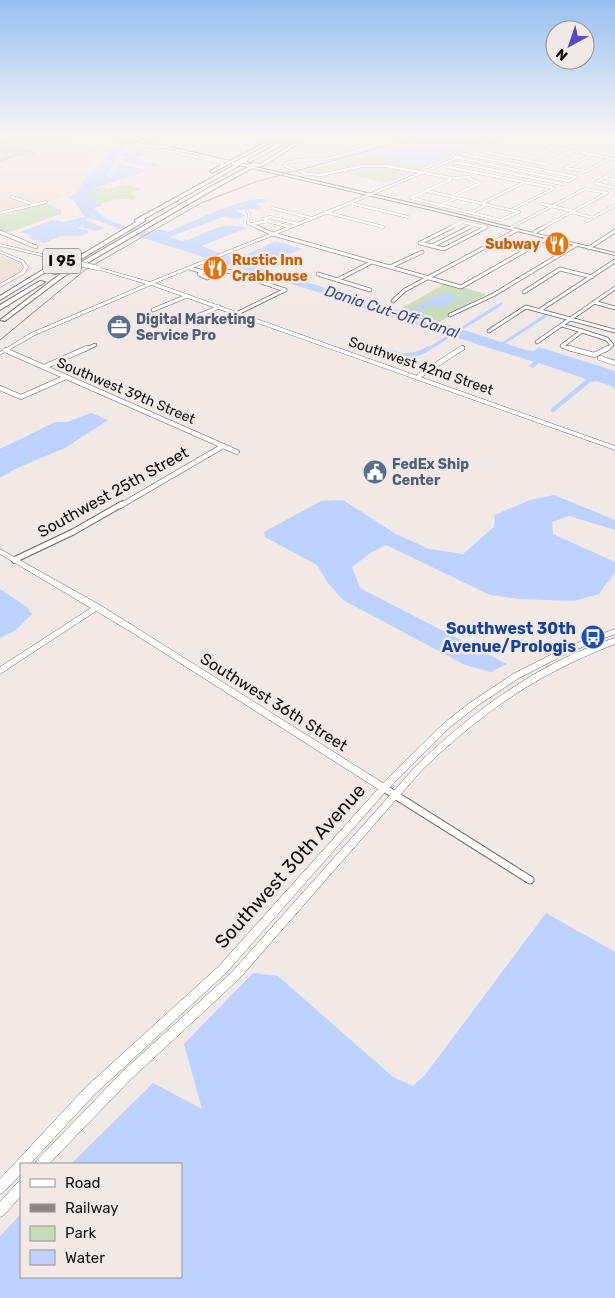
<svg xmlns="http://www.w3.org/2000/svg" width="615" height="1298" viewBox="0 0 615 1298" font-family="Rubik,sans-serif">
<style>
.built{fill:#ebdcd4}
.green{fill:#c7dcbb}
.water{fill:#bdd2fe}
.lines{fill:none;stroke-linecap:round;stroke-linejoin:round}
.canal-far1{stroke:#bdd2fe;stroke-width:3}
.canal{stroke:#bdd2fe;stroke-width:4.5}
.taxiway{fill:#beb8b5;fill-rule:evenodd}
.runway{fill:#beb8b5;fill-rule:evenodd}
.street-far4-casing{stroke:#6a6460;stroke-width:3}
.street-far3-casing{stroke:#6a6460;stroke-width:4.5}
.street-far2-casing{stroke:#6a6460;stroke-width:5.5}
.street-far1-casing{stroke:#6a6460;stroke-width:7}
.street-casing{stroke:#6a6460;stroke-width:9}
.secondary-casing{stroke:#6a6460;stroke-width:1}
.primary-casing{stroke:#6a6460;stroke-width:2}
.highway-casing{stroke:#6a6460;stroke-width:2}
.street-far4{stroke:#fff;stroke-width:2.5}
.street-far3{stroke:#fff;stroke-width:3}
.street-far2{stroke:#fff;stroke-width:4.5}
.street-far1{stroke:#fff;stroke-width:5}
.street{stroke:#fff;stroke-width:7}
.secondary{fill:#fff;fill-rule:evenodd}
.primary{fill:#fff;fill-rule:evenodd}
.highway{fill:#fff;fill-rule:evenodd}
.rail{stroke:#8c8784;stroke-width:1}
.secondary-bridge-casing{stroke:#6a6460;stroke-width:5.5;stroke-linecap:butt}
.primary-bridge-casing{stroke:#6a6460;stroke-width:4.5;stroke-linecap:butt}
.highway-bridge-casing{stroke:#6a6460;stroke-width:5;stroke-linecap:butt}
.secondary-bridge{stroke:#fff;stroke-width:4.5}
.primary-bridge{stroke:#fff;stroke-width:4}
.highway-bridge{stroke:#fff;stroke-width:4.5}
.labels{text-anchor:middle;dominant-baseline:central;stroke-width:5;stroke-linejoin:round;paint-order:stroke}
.far-food-label{font-size:14px;font-weight:bold;fill:#c56008;stroke:#f1e9e6;text-anchor:end}
.far-service-label{font-size:14px;font-weight:bold;fill:#4e5e75;stroke:#f1e9e6;text-anchor:start}
.far-street-label{font-size:14px;fill:#12100e;stroke:#f1e9e6}
.shield{fill:#f1e9e6;stroke:#55514f;stroke-width:1}
.shield-label{font-size:15px;font-weight:bold;fill:#12100e}
.far-water-label{font-size:15px;font-style:italic;fill:#334f90;stroke:#f1e9e6}
.street-label{font-size:16px;fill:#12100e;stroke:#f1e9e6}
.transit-label{font-size:16px;font-weight:bold;fill:#164399;stroke:#f1e9e6;text-anchor:end}
.near-street-label{font-size:19px;fill:#12100e;stroke:#f1e9e6}
</style>
<rect width="100%" height="100%" fill="#f1e9e6"/>
<g class="built">
<polygon points="0,134 47,134 97,147 98,149 92,154 99,157 89,160 90,173 82,189 29,210 0,218"/>
<polygon points="0,255 34,268 0,288"/>
</g>
<g class="green">
<polygon points="439,134 491,134 503,136 387,183 344,173 321,179 297,173"/>
<polygon points="126,184 142,189 130,193 136,196 134,199 114,199 111,201 95,204 93,202 97,191 91,189 102,187 108,189"/>
<polygon points="44,203 61,210 61,214 9,232 0,231 0,216 16,213 18,211"/>
<polygon points="446,283 486,294 438,323 397,311"/>
</g>
<g class="water">
<path d="M121,134H133L119,153L141,149L153,152L135,158L159,165L149,167L122,161L127,157L124,155L116,156L110,173L105,177L110,174L119,164L142,169L144,172L92,189L99,193L94,198L95,204L100,203L102,205L94,208L104,218L116,223L150,232L159,229L168,232C187,225 248,193 268,200L256,204L263,207C253,211 246,207 237,211L246,216L238,219L223,217L169,237L183,241L187,238L186,240H188C210,231 223,221 247,228L201,246L252,265L262,260L245,255L276,241L302,249L258,267L396,310C402,311 408,312 412,310C428,304 441,285 458,299L444,307L431,306L421,310L420,316L526,350L534,351L539,347L615,371V390L612,386L596,381L592,382L583,378L539,363L533,368L528,366L534,362L376,312H365L366,309C358,302 349,307 343,300L143,238L93,219L88,218L85,220L104,228L96,231L82,227L85,226L83,225L77,228L89,231L87,232L89,233L79,236H60L45,243L31,239L29,235L20,232L53,220L64,222L85,217L73,200L69,198L80,189L86,175L96,168Z"/>
<polygon points="443,134 481,134 489,136 488,140 426,165 392,161 376,153"/>
<polygon points="91,413 108,420 65,448 17,468 0,478 0,449 55,422 67,422"/>
<polygon points="554,495 615,520 615,530 569,516 552,522 553,534 615,562 615,572 599,594 574,601 519,599 490,595 386,545 372,552 352,567 360,588 507,664 491,672 465,665 343,600 328,583 317,565 265,537 264,532 321,501 343,500 396,534 429,549 463,554 494,527 495,515 530,500"/>
<polygon points="0,589 27,607 32,614 16,630 0,638"/>
<polygon points="546,913 615,952 615,1298 0,1298 0,1236 21,1214 21,1277 181,1277 181,1164 71,1164 153,1083 202,1109 184,1044 253,973 278,976 393,1077 413,1086 425,1075"/>
</g>
<g class="lines">
<g class="canal-far1">
<polyline points="367,344 382,350"/>
<polyline points="499,346 545,316"/>
<polyline points="427,350 501,304"/>
</g>
<g class="canal">
<path d="M379,348C399,356 410,360 429,348"/>
<polyline points="553,410 594,376"/>
</g>
<polygon class="taxiway" points="14,150 18,150 21,154 19,156 0,162 0,158 15,154"/>
<polygon class="runway" points="0,142 32,151 34,154 32,157 27,158 0,151"/>
<defs>
<g id="street-far4">
<polyline points="379,134 398,139 327,159 300,160 286,163 285,166 307,174 321,175 362,166 387,166 451,178"/>
<polyline points="533,134 544,136"/>
<polyline points="550,136 555,134"/>
<polyline points="502,137 615,159"/>
<polyline points="159,138 174,134"/>
<polyline points="563,139 575,134"/>
<polyline points="578,142 615,149"/>
<polyline points="578,142 595,134"/>
<polyline points="170,145 209,134"/>
<polyline points="166,150 218,162 218,164"/>
<polyline points="475,150 545,164 572,151"/>
<polyline points="464,154 576,177"/>
<polyline points="455,157 569,181 576,177"/>
<polyline points="525,160 553,147"/>
<polyline points="448,167 455,163 460,163 562,184"/>
<polyline points="448,167 554,188"/>
<polyline points="565,168 586,171 611,158"/>
<polyline points="565,168 591,155"/>
<polyline points="454,178 470,177"/>
<polyline points="605,178 615,180"/>
<polyline points="595,183 615,171"/>
<polyline points="595,183 615,188"/>
<polyline points="427,191 519,212"/>
<polyline points="453,196 480,183 466,177"/>
<polyline points="12,197 35,205"/>
<polyline points="411,198 500,220 519,212"/>
<polyline points="411,198 450,180"/>
<polyline points="350,203 408,217"/>
<polyline points="482,203 525,182"/>
<polyline points="542,204 573,211"/>
<polyline points="439,206 457,198"/>
<polyline points="272,208 311,218"/>
<polyline points="511,210 553,189"/>
<polyline points="247,211 249,214 248,223 260,228"/>
<polyline points="325,212 383,227"/>
<polyline points="572,212 593,218"/>
<polyline points="0,213 46,202"/>
<polyline points="470,213 488,204"/>
<polyline points="268,221 290,227"/>
<polyline points="587,221 615,205"/>
<polyline points="252,224 268,221 264,219 270,217 298,224"/>
<polyline points="449,228 462,222 486,227"/>
<polyline points="467,228 474,225"/>
<polyline points="483,228 486,227"/>
<polyline points="510,228 585,189 607,193"/>
<polyline points="542,228 607,193"/>
</g>
<g id="street-far3">
<polyline points="257,227 273,234 461,287 551,236"/>
<polyline points="0,232 36,247"/>
<polyline points="535,232 544,227"/>
<polyline points="420,243 444,249 486,227"/>
<polyline points="420,243 452,227"/>
<polyline points="432,246 470,227"/>
<polyline points="589,248 615,231"/>
<polyline points="390,267 422,252"/>
<polyline points="190,268 203,272 199,274 207,278 228,271 285,290"/>
<polyline points="318,274 370,290"/>
<polyline points="337,280 372,262"/>
<polyline points="524,292 560,269 592,277"/>
<polyline points="393,301 405,290 517,230"/>
<polyline points="594,302 615,308"/>
<polyline points="153,310 187,296"/>
<polyline points="540,310 615,261"/>
<polyline points="236,314 285,290"/>
<polyline points="450,315 493,295 576,245"/>
<polyline points="190,319 219,307"/>
<polyline points="562,325 582,331"/>
<polyline points="489,331 526,307 615,331"/>
<polyline points="582,331 607,339 612,345 606,350"/>
<polyline points="537,342 615,288"/>
<polyline points="84,350 95,345"/>
<polyline points="460,350 463,348"/>
<polyline points="573,350 562,346 582,331"/>
</g>
<g id="street-far2">
<polyline points="569,348 594,355 608,348"/>
<polyline points="5,350 237,452"/>
<polyline points="600,358 615,363"/>
<polyline points="44,367 87,348"/>
<polyline points="419,376 462,348"/>
<polyline points="0,388 21,397 66,377"/>
<polyline points="120,506 223,446"/>
</g>
<polyline id="street-far1" points="14,560 73,532 122,504"/>
<polyline id="street" points="384,788 530,880"/>
<g id="secondary">
<path d="M135,134H137L133,142C145,145 157,149 170,144L172,145C159,152 143,146 130,143Z"/>
<polygon points="512,134 515,134 351,204 155,283 615,446 615,450 151,285 35,335 0,355 0,352 31,333 146,284 97,269 97,267 150,282 349,202"/>
<polygon points="0,244 55,257 56,258 54,259 0,246"/>
<polygon points="0,251 23,260 28,267 24,274 0,287 0,284 21,272 24,267 21,262 0,253"/>
<polygon points="0,549 100,605 383,783 444,723 471,702 513,674 564,648 615,629 615,634 570,652 519,678 477,706 450,727 387,790 226,973 94,1095 30,1164 21,1164 21,1174 4,1192 0,1194 0,1179 86,1087 218,967 378,789 133,633 96,611 0,674 0,667 91,608 0,554"/>
<path d="M615,638V644C537,674 482,712 422,770L239,979L130,1080L49,1164H35L37,1160L122,1072L231,973L416,766C473,711 539,662 615,638Z"/>
<polygon points="21,1181 21,1196 4,1215 0,1217 0,1202 17,1183"/>
</g>
<polygon id="primary" points="135,139 432,208 615,253 615,255 432,210 136,141"/>
<g id="highway">
<polygon points="282,134 286,134 212,173 210,171 220,166 220,163 190,153 192,152 223,161 224,164"/>
<polygon points="294,134 298,134 282,143 282,145 250,162 247,161"/>
<polygon points="309,134 313,134 263,166 254,167 216,188 63,277 5,321 0,320 59,275 212,186 248,167 246,165 254,163 260,164"/>
<polygon points="235,165 239,166 144,219 145,221 56,274 51,273 136,222 135,220"/>
<polygon points="57,261 62,262 0,300 0,296"/>
<polygon points="40,281 45,282 0,310 0,305"/>
</g>
</defs>
<use href="#street-far4" class="street-far4-casing"/>
<use href="#street-far3" class="street-far3-casing"/>
<use href="#street-far2" class="street-far2-casing"/>
<use href="#street-far1" class="street-far1-casing"/>
<use href="#street" class="street-casing"/>
<use href="#secondary" class="secondary-casing"/>
<use href="#primary" class="primary-casing"/>
<use href="#highway" class="highway-casing"/>
<use href="#street-far4" class="street-far4"/>
<use href="#street-far3" class="street-far3"/>
<use href="#street-far2" class="street-far2"/>
<use href="#street-far1" class="street-far1"/>
<use href="#street" class="street"/>
<use href="#secondary" class="secondary"/>
<use href="#primary" class="primary"/>
<use href="#highway" class="highway"/>
<polyline class="rail" points="0,340 85,270 201,203 255,182 431,134"/>
<defs>
<polyline id="secondary-bridge" points="54,258 98,268"/>
<polyline id="primary-bridge" points="112,134 138,139"/>
<polyline id="highway-bridge" points="235,165 244,160"/>
</defs>
<use href="#secondary-bridge" class="secondary-bridge-casing"/>
<use href="#primary-bridge" class="primary-bridge-casing"/>
<use href="#highway-bridge" class="highway-bridge-casing"/>
<use href="#secondary-bridge" class="secondary-bridge"/>
<use href="#primary-bridge" class="primary-bridge"/>
<use href="#highway-bridge" class="highway-bridge"/>
</g>
<linearGradient id="sky" x2="0" y2="1"><stop stop-color="#97c0f1"/><stop offset="0.43" stop-color="#f9f5f4"/><stop offset="1" stop-color="#f9f5f4" stop-opacity="0"/></linearGradient>
<rect width="615" height="315" fill="url(#sky)"/>
<defs>
<symbol id="restaurant-disc" viewBox="-11 -11 22 22"><circle r="9.5" fill="#e8710a" stroke="#f1e9e6"/><path d="M-5-6h1v4h1v-4h1v4h1v-4h1v5L-1.5 .5V6h-2V.5L-5-1ZM5-6V6H3V1.5H1.5Q1.5-4 5-6Z" fill="#fff"/></symbol>
<symbol id="office-disc" viewBox="-11 -11 22 22"><circle r="9.5" fill="#5c6f8a" stroke="#f1e9e6"/><path d="M-6-3h4V-5.5h4V-3h4V5H-6ZM-1-4.5V-3h2v-1.5ZM-6 0V1H6V0Z" fill="#fff"/></symbol>
<symbol id="civic-disc" viewBox="-11 -11 22 22"><circle r="9.5" fill="#5c6f8a" stroke="#f1e9e6"/><path d="M-.6-6.5H3V-4.5H.6V-3L4-1V1h2V6H-6V1h2V-1L-.6-3ZM-1.2 2.5V6h2.4V2.5Z" fill="#fff"/></symbol>
<symbol id="bus-disc" viewBox="-11 -11 22 22"><circle r="9.5" fill="#1a4fb4" stroke="#f1e9e6"/><path d="M-5-6H5V4H4V6H2V4H-2V6H-4V4H-5ZM-3.5-4V0h7V-4ZM-3.5 1.2v1.5H-2V1.2ZM2 1.2v1.5H3.5V1.2Z" fill="#fff"/></symbol>
</defs>
<g fill-rule="evenodd">
<use href="#restaurant-disc" x="543" y="230" width="28" height="28"/>
<use href="#restaurant-disc" x="201" y="254" width="28" height="28"/>
<use href="#office-disc" x="105" y="313" width="28" height="28"/>
<use href="#civic-disc" x="361" y="458" width="28" height="28"/>
<use href="#bus-disc" x="579" y="623" width="28" height="28"/>
</g>
<g class="labels">
<g class="far-food-label">
<text x="540" y="244">Subway</text>
<text x="232" y="260" text-anchor="start">Rustic Inn<tspan x="232" dy="16">Crabhouse</tspan></text>
</g>
<g class="far-service-label">
<text x="136" y="319">Digital Marketing<tspan x="136" dy="16">Service Pro</tspan></text>
<text x="392" y="464">FedEx Ship<tspan x="392" dy="16">Center</tspan></text>
</g>
<g class="far-street-label">
<text transform="translate(421 366) rotate(19)">Southwest 42nd Street</text>
<text transform="translate(126 391) rotate(23)">Southwest 39th Street</text>
</g>
<rect class="shield" x="43" y="248.5" width="38" height="25" rx="4"/>
<g class="shield-label">
<text x="62" y="261">I 95</text>
</g>
<g class="far-water-label">
<text transform="translate(392 312) rotate(18)">Dania Cut-Off Canal</text>
</g>
<g class="street-label">
<text transform="translate(113 492) rotate(-29)">Southwest 25th Street</text>
<text transform="translate(274 702) rotate(32)">Southwest 36th Street</text>
</g>
<g class="transit-label">
<text x="576" y="628">Southwest 30th<tspan x="576" dy="18">Avenue/Prologis</tspan></text>
</g>
<g class="near-street-label">
<text transform="translate(290 866) rotate(-48)">Southwest 30th Avenue</text>
</g>
</g>
<rect x="20" y="1163" width="162" height="115" fill="#f1e9e6" stroke="#989290"/>
<rect x="30" y="1179" width="25" height="8" fill="#ffffff" stroke="#989290"/>
<text x="65" y="1188" font-size="15" fill="#12100e">Road</text>
<rect x="30" y="1204" width="25" height="8" fill="#8c8784" stroke="#989290"/>
<text x="65" y="1213" font-size="15" fill="#12100e">Railway</text>
<rect x="30" y="1226" width="25" height="15" fill="#c7dcbb" stroke="#989290"/>
<text x="65" y="1238" font-size="15" fill="#12100e">Park</text>
<rect x="30" y="1250" width="25" height="15" fill="#bdd2fe" stroke="#989290"/>
<text x="65" y="1263" font-size="15" fill="#12100e">Water</text>
<g transform="translate(570 45) rotate(220)"><circle r="24" fill="#f1e9e6" stroke="#989290"/>
<path d="M0-4L9 19L0 12L-9 19Z" fill="#584ac2"/>
<text y="-8" font-size="14" font-weight="bold" text-anchor="middle" fill="#12100e">N</text>
</g>
</svg>
